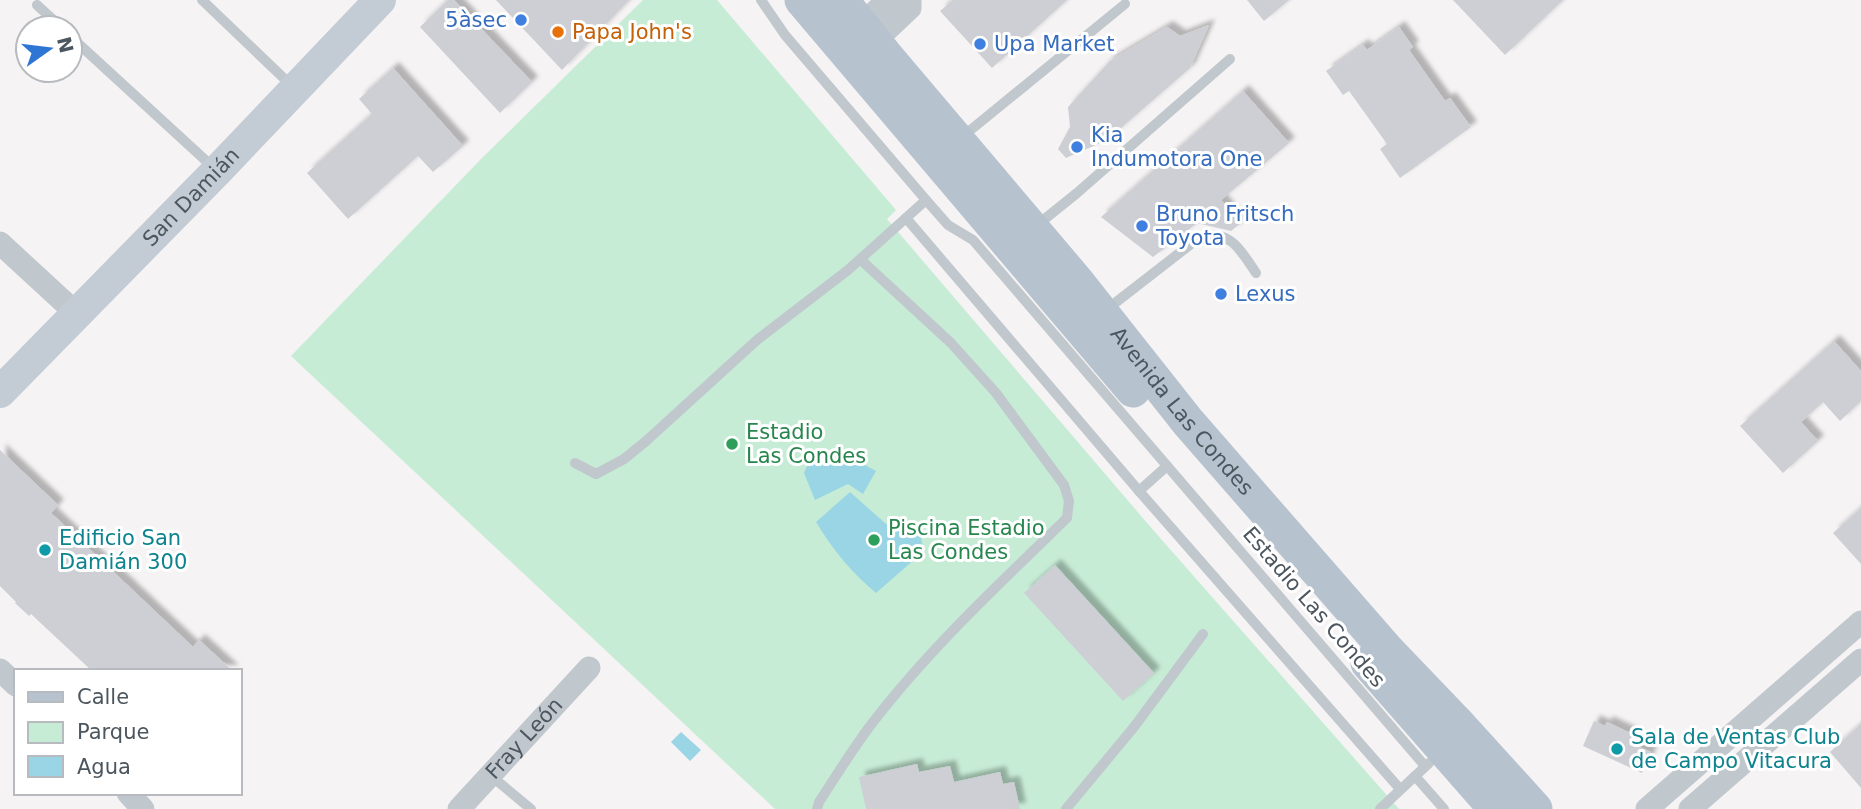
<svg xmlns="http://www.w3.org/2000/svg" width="1861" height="809" viewBox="0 0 1861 809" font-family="'DejaVu Sans',sans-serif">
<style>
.green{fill:#c7ecd6}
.water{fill:#99d5e5}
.building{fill:#cdcfd4;filter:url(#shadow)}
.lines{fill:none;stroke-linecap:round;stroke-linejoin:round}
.lane{stroke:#c0c7cd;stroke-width:10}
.street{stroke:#c0c7cd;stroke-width:23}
.secondary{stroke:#c3cbd4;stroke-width:32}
.primary{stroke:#b6c2ce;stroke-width:35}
.shop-dot{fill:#3f7fe0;stroke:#fff;stroke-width:2.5}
.food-dot{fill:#e8710a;stroke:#fff;stroke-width:2.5}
.leisure-dot{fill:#2e9e5b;stroke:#fff;stroke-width:2.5}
.culture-dot{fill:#0f9aa8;stroke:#fff;stroke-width:2.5}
.labels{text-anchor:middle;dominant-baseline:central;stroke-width:6;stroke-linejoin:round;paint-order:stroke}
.shop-label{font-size:21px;fill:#366cbe;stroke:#fff;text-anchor:start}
.food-label{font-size:21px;fill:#c56008;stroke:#fff;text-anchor:start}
.street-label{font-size:21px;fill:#4c565e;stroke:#fff}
.leisure-label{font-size:21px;fill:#27864d;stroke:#fff;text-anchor:start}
.culture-label{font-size:21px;fill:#0d838f;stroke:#fff;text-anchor:start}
</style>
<defs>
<filter id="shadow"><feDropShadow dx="6" dy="-6" stdDeviation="2" flood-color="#0004"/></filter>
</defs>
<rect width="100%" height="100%" fill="#f5f3f3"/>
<polygon class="green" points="643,0 717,0 896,210 887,219 1154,531 1399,809 775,809 291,356 480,160"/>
<g class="water">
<polygon points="841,452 876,471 863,494 848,484 815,500 804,473 807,466"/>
<path d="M850,492L886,524L902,531L919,529L925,555L915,559L876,593C851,572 833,550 816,522Z"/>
<polygon points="681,732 701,750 690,761 671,742"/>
</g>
<g class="building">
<polygon points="448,0 454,0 532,82 500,113 420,27"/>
<polygon points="496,0 629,0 562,70"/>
<polygon points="953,0 1067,0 992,68 940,11"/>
<polygon points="1247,0 1289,0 1264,21"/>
<polygon points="1453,0 1563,0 1505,55"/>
<polygon points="1209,25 1190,68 1107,140 1066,158 1058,149 1070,127 1068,107 1110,61 1167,27 1180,36"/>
<polygon points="1399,27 1413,47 1409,50 1445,101 1450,98 1471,127 1400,178 1380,149 1387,144 1349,91 1343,95 1326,71 1363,45 1367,50"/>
<polygon points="393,68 463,146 433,172 418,156 348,219 307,173 372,114 359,99"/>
<polygon points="1243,91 1289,143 1221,200 1241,223 1231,231 1197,223 1153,257 1101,217"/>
<polygon points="1834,341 1861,371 1861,401 1840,421 1823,402 1801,422 1818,441 1783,473 1740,426"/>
<polygon points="0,450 58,505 51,513 193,647 199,640 233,671 92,671 31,614 29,616 15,603 16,602 0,586"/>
<polygon points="1861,508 1861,564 1833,533"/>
<polygon points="1055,565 1154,673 1123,701 1024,593"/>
<polygon points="1594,721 1605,726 1607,722 1641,738 1637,746 1651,752 1642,773 1583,746"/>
<polygon points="1861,724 1861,788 1830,752"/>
<polygon points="917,764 919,772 950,766 954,782 1000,772 1003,784 1014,782 1020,809 866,809 859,777"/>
</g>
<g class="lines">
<g class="lane">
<polyline points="202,0 293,87"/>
<polyline points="761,0 785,35 926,200 948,225 973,240 1425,766"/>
<polyline points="37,5 62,28"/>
<polyline points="70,36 215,169"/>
<polyline points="962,137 1125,4"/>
<polyline points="906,218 1139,491 1400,789"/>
<polyline points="1036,226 1077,193 1230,59"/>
<path d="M1106,310L1200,237C1231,229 1241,251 1256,273"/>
<polyline points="575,463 596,474 624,459 645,442 757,340 848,270 926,200"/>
<polyline points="1139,491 1167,466"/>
<polyline points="490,775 531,809"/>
<polyline points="1415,776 1444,809"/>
<path d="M817,809L819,802C836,776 852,750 870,726C928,650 999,584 1067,518L1069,501L1064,485L996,393L951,343L861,260"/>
<polyline points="1066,809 1134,727 1203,634"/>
<polyline points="1380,809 1429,763"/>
</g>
<g class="street">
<polyline points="861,25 888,0"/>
<polyline points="874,42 910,8 910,0"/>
<polyline points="0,243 77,314"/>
<polyline points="0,670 16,685"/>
<polyline points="128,793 143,809"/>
<path id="s1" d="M459,809L589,668"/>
<polyline points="1647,809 1861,622"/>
<polyline points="1690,809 1861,660"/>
</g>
<path class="secondary" id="s2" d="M0,392L217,171L380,0"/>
<g class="primary">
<polyline points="802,0 1133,390"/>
<path id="s3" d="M841,0L885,55L1078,283L1188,422L1386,649L1456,722L1535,809"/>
<polyline points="1368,663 1496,809"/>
</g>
</g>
<g class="shop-dot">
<circle cx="521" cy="20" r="7"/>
<circle cx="980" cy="44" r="7"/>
<circle cx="1077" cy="147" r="7"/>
<circle cx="1142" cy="226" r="7"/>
<circle cx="1221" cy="294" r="7"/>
</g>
<circle class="food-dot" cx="558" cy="32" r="7"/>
<g class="leisure-dot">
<circle cx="732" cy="444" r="7"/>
<circle cx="874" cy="540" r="7"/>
</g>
<g class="culture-dot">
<circle cx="45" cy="550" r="7"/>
<circle cx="1617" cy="749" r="7"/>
</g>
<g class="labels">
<g class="shop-label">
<text x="507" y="20" text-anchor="end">5àsec</text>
<text x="994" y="44">Upa Market</text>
<text x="1091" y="135">Kia<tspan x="1091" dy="24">Indumotora One</tspan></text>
<text x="1156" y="214">Bruno Fritsch<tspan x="1156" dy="24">Toyota</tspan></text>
<text x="1235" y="294">Lexus</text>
</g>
<g class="food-label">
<text x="572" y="32">Papa John's</text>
</g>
<g class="street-label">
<text stroke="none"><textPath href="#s2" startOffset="273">San Damián</textPath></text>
<text stroke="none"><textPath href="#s3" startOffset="534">Avenida Las Condes</textPath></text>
<text transform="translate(1314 607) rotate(49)">Estadio Las Condes</text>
<text stroke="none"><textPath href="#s1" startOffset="96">Fray León</textPath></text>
</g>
<g class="leisure-label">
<text x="746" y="432">Estadio<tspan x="746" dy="24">Las Condes</tspan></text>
<text x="888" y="528">Piscina Estadio<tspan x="888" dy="24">Las Condes</tspan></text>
</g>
<g class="culture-label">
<text x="59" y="538">Edificio San<tspan x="59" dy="24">Damián 300</tspan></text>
<text x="1631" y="737">Sala de Ventas Club<tspan x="1631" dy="24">de Campo Vitacura</tspan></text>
</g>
</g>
<rect x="14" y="669" width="228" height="126" fill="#ffffff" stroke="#b7bbbf" stroke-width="2"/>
<rect x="28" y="692" width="35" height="10" fill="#b6c2ce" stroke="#b7bbbf" stroke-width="2"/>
<text x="77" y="704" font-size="21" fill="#4c565e">Calle</text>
<rect x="28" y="722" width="35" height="21" fill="#c7ecd6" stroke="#b7bbbf" stroke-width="2"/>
<text x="77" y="739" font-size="21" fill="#4c565e">Parque</text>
<rect x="28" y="756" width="35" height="21" fill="#99d5e5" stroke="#b7bbbf" stroke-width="2"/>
<text x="77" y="774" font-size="21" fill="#4c565e">Agua</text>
<g transform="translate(49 49) rotate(76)"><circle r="33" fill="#ffffff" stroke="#b7bbbf" stroke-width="2"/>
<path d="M0-5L12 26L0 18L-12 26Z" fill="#2e76d4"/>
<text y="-10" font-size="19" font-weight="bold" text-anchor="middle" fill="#4c565e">N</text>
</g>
</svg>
